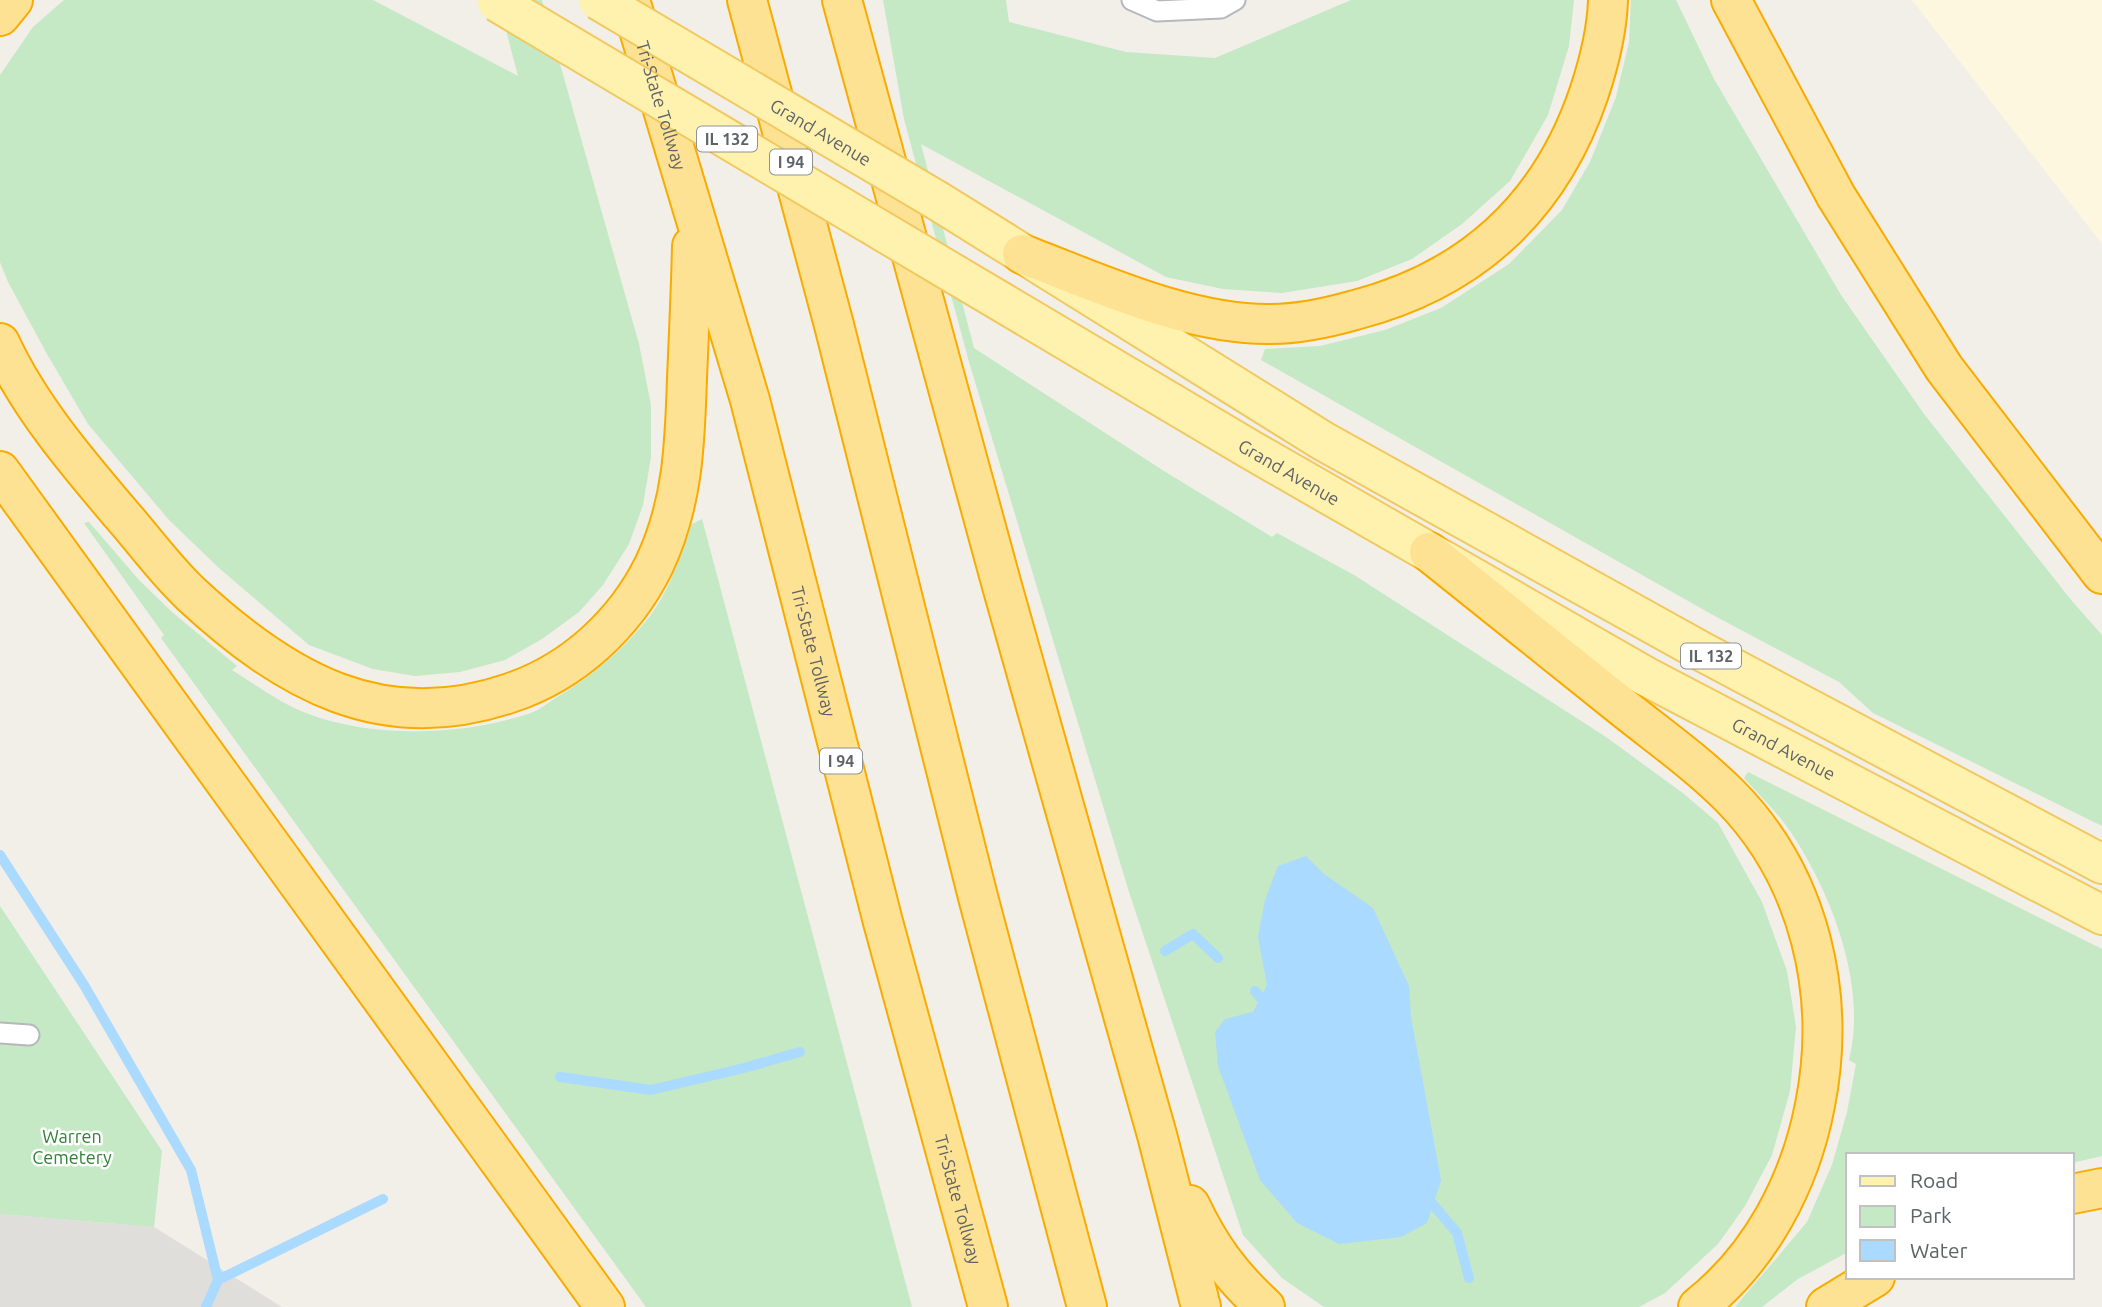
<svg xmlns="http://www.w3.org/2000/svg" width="2102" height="1307" viewBox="0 0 2102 1307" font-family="Ubuntu,sans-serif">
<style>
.commercial{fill:#fef7e0}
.industrial{fill:#e0deda}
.green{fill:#c5e8c5}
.water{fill:#aadaff}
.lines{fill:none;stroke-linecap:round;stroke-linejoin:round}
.stream{stroke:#aadaff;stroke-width:10}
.service-casing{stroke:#b5b8bc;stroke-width:23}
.primary-casing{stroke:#f2c960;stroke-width:42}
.motorway-casing{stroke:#f9ab00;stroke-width:42}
.service{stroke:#fff;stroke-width:19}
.primary{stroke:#fff2af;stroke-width:38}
.motorway{stroke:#fde293;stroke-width:38}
.primary-bridge-casing{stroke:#f2c960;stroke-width:42;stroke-linecap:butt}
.primary-bridge{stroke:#fff2af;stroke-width:38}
.labels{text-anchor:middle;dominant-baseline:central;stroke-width:5;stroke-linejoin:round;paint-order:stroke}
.shield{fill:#fff;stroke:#8f9295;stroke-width:2}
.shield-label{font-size:16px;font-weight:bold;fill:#5f6368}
.street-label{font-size:18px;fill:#5f6368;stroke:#fff}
.park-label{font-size:18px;fill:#348238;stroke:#fff}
</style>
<rect width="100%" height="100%" fill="#f1efe8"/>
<polygon class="commercial" points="1912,0 2102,0 2102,244"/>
<polygon class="industrial" points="0,1214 154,1227 282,1307 0,1307"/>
<g class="green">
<polygon points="64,0 373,0 518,76 498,0 542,0 639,344 651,405 651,457 643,505 629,544 603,585 579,612 542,639 505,660 460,672 415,676 373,669 309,645 219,568 169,520 88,424 47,354 8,282 0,262 0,75 33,27"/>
<polygon points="883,0 1006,0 1009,22 1126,52 1215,58 1351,0 1574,0 1569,46 1548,115 1510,181 1462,224 1412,259 1357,281 1282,293 1223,289 1166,277 921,144 974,348 1164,471 1272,537 1277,533 1354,575 1606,737 1684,794 1718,823 1762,902 1787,971 1796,1027 1790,1091 1772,1155 1745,1206 1718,1244 1665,1293 1639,1307 1324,1307 1282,1278 1243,1235 1129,892 969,362 904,119"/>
<polygon points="1631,0 1676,0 1714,79 1841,295 1924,414 2072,601 2102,635 2102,826 1873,713 1839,682 1713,615 1261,360 1265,349 1320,346 1385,330 1441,308 1509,264 1562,210 1590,162 1616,97 1629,42"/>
<path d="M702,519L912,1307H646L161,638L164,635L84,523L89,522L139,580L172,612L237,666L232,670C256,685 280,703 306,713C373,739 464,736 531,713C539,710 547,704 554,699C591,677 623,650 650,616C670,590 680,555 692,524Z"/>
<path d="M1748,772L2102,949V1156L2072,1163V1155H1848V1252L1798,1279L1762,1307H1735L1807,1222L1832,1165L1847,1112L1856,1064L1849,1060C1868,986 1831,892 1790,831C1777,812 1759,795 1744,778Z"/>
<polygon points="0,906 162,1151 154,1227 0,1214"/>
</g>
<polygon class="water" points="1306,856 1324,874 1373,908 1409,986 1411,1017 1441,1180 1427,1223 1401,1237 1339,1244 1297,1223 1260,1180 1218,1066 1215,1032 1225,1019 1253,1012 1267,985 1258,937 1265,900 1278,866"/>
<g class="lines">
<g class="stream">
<polyline points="0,855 84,985 191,1170 218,1280 206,1307"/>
<polyline points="1165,951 1193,934 1218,958"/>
<polyline points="1255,991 1269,1008"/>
<polyline points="560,1077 651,1090 744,1068 800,1052"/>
<polyline points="1425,1195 1457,1233 1469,1278"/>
<polyline points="218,1280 383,1199"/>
</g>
<defs>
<g id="service">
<polyline points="1132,0 1157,11 1221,8 1235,0"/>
<polyline points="0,1033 29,1035"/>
</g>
<g id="primary">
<polyline points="938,201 1323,441 1701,651 2102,864"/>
<path id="s1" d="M956,275L1251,450L1645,676L2102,915"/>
</g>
<g id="motorway">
<path id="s2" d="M630,0L750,400L883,922L988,1307"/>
<polyline points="747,0 834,325 978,897 1087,1307"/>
<polyline points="842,0 1002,586 1157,1135 1201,1307"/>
<polyline points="1731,0 1836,196 1944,368 2102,574"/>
<polyline points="0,16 13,0"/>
<path d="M1022,254C1099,283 1188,325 1271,324C1300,324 1327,318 1355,310C1471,280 1550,208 1589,93C1599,63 1607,32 1608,0"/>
<path d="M0,343C29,406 76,461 121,514C144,540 166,571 192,595C285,681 382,737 510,693C573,672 625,624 654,565C683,504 685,444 687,378C689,334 691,290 692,246"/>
<polyline points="0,471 605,1307"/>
<path d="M1429,552C1491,602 1553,651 1615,701C1653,732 1695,761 1730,796C1810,877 1837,995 1815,1105C1800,1183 1761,1257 1698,1307"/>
<polyline points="2072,1194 2102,1188"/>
<path d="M1190,1205C1210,1247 1230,1275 1265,1307"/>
<polyline points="1826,1307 1875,1277"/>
</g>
</defs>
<use href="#service" class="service-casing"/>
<use href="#primary" class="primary-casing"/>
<use href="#motorway" class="motorway-casing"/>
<use href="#service" class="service"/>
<use href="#primary" class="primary"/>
<use href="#motorway" class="motorway"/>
<defs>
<g id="primary-bridge">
<path id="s3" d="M598,0L938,201"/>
<polyline points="497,2 956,275"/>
</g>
</defs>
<use href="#primary-bridge" class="primary-bridge-casing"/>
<use href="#primary-bridge" class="primary-bridge"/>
</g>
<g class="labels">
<g class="shield">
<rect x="697" y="126.5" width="60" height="25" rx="5"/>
<rect x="770" y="149.5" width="42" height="25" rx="5"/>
<rect x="1681" y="643.5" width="60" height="25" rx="5"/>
<rect x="820" y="748.5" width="42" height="25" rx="5"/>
</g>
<g class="shield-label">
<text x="727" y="139">IL 132</text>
<text x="791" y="162">I 94</text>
<text x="1711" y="656">IL 132</text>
<text x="841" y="761">I 94</text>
</g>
<g class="street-label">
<text stroke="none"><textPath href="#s2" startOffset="110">Tri-State Tollway</textPath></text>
<text stroke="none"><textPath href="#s3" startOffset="259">Grand Avenue</textPath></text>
<text stroke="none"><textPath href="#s1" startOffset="387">Grand Avenue</textPath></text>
<text stroke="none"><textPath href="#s2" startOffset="677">Tri-State Tollway</textPath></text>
<text stroke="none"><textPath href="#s1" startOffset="954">Grand Avenue</textPath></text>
<text stroke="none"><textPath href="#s2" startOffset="1244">Tri-State Tollway</textPath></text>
</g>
<g class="park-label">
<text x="72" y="1136">Warren<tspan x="72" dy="21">Cemetery</tspan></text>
</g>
</g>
<rect x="1846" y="1153" width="228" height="126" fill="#ffffff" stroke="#bfc1c3" stroke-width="2"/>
<rect x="1860" y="1176" width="35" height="10" fill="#fff2af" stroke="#bfc1c3" stroke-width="2"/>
<text x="1910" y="1188" font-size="21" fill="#5f6368">Road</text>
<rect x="1860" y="1206" width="35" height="21" fill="#c5e8c5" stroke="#bfc1c3" stroke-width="2"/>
<text x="1910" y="1223" font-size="21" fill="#5f6368">Park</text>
<rect x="1860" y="1240" width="35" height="21" fill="#aadaff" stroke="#bfc1c3" stroke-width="2"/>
<text x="1910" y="1258" font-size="21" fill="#5f6368">Water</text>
</svg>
